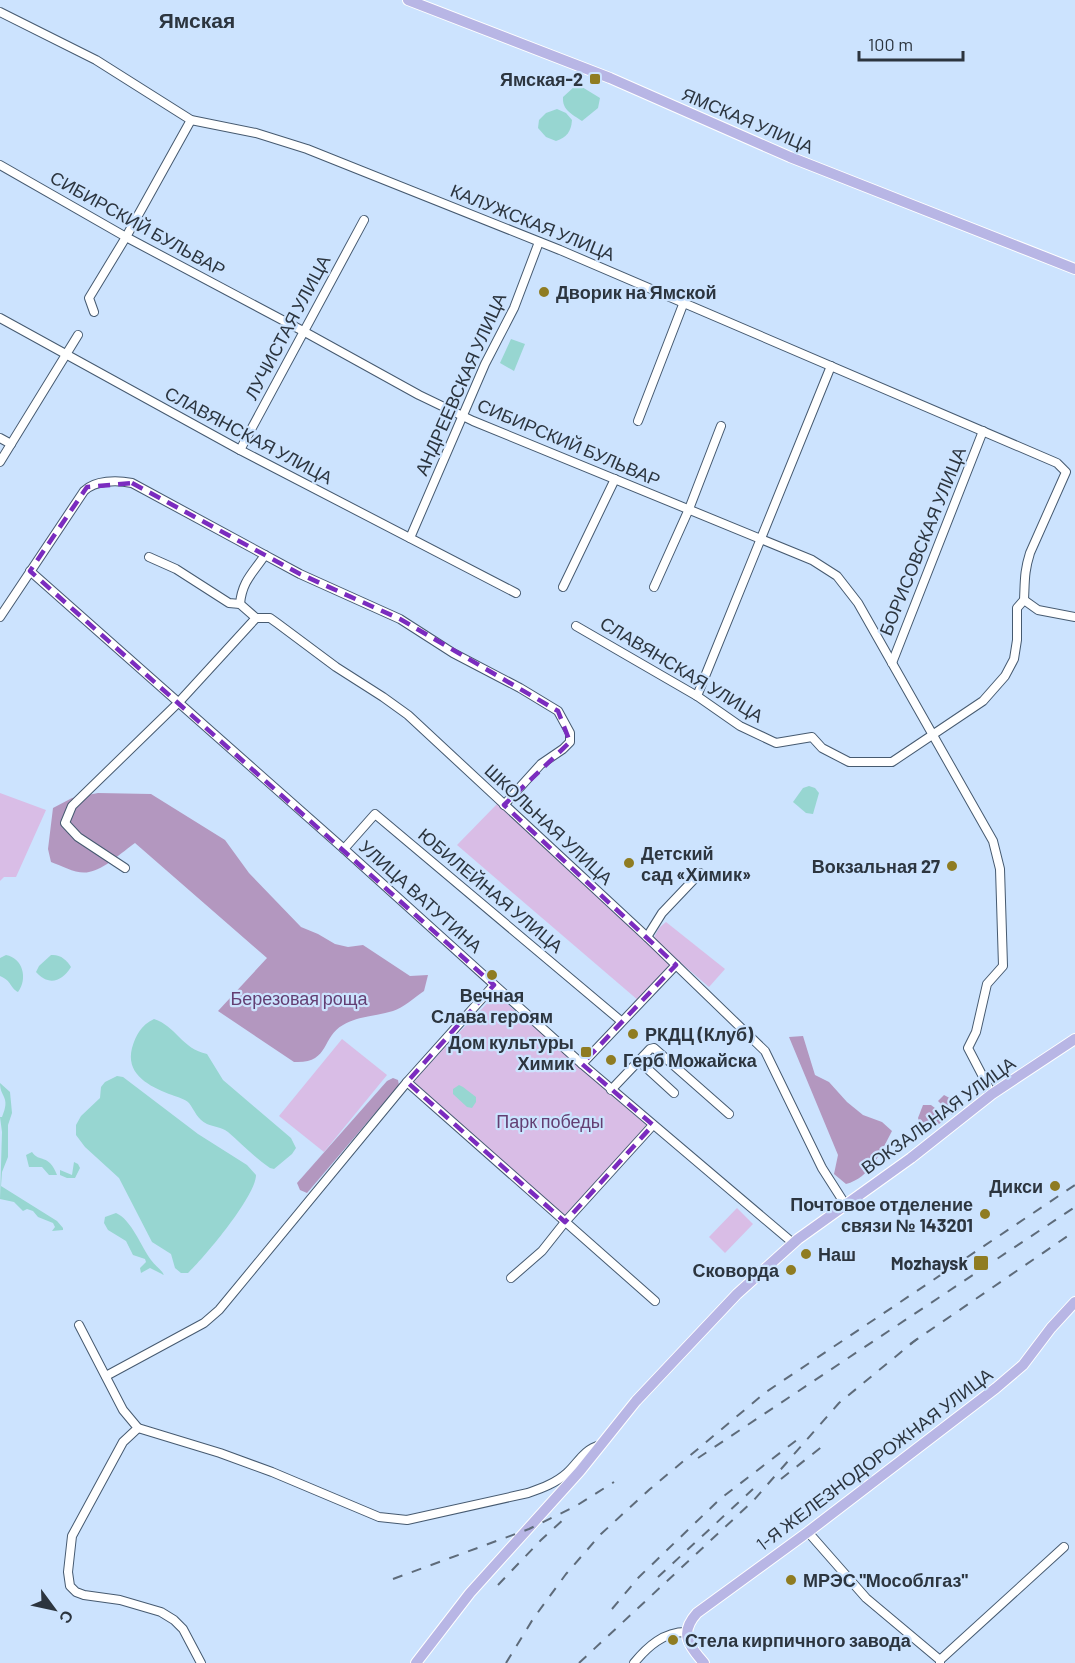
<svg xmlns="http://www.w3.org/2000/svg" width="1075" height="1663" viewBox="0 0 1075 1663" font-family="Barlow,sans-serif">
<style>
.green{fill:#d9bde6}
.forest{fill:#b397bf}
.water{fill:#97d6d1}
.lines{fill:none;stroke-linecap:round;stroke-linejoin:round}
.minor-casing{stroke:#465a70;stroke-width:10}
.major-casing{stroke:#fff;stroke-width:12}
.minor{stroke:#fff;stroke-width:8}
.major{stroke:#b8b6e5;stroke-width:10}
.rail{stroke:#5e6b7a;stroke-width:2;stroke-dasharray:10 10;stroke-linecap:butt}
.marked{fill:none;stroke:#7b2cbf;stroke-width:4.5;stroke-dasharray:12 8;stroke-linejoin:round}
.poi-dot{fill:#8f7c22;stroke:#cce3fe;stroke-width:2}
.labels{text-anchor:middle;dominant-baseline:central;stroke-width:4.5;stroke-linejoin:round;paint-order:stroke}
.poi-label{font-size:18px;font-weight:bold;fill:#2c353f;stroke:#cce3fe;text-anchor:end}
.street-label{font-size:18px;fill:#2c353f;stroke:#cce3fe}
.park-label{font-size:18px;fill:#633e72;stroke:#cce3fe}
.quarter-label{font-size:21px;font-weight:bold;fill:#2c353f;stroke:#cce3fe}
</style>
<rect width="100%" height="100%" fill="#cce3fe"/>
<g class="green">
<polygon points="0,793 46,810 16,877 4,877 0,881"/>
<polygon points="498,803 674,965 639,1001 457,845"/>
<polygon points="666,922 725,969 709,987 653,939 659,928"/>
<polygon points="496,994 648,1126 564,1216 412,1082"/>
<polygon points="342,1039 387,1075 324,1152 279,1116"/>
<polygon points="737,1208 753,1224 725,1253 709,1237"/>
</g>
<g class="forest">
<path d="M98,793L151,794L225,840L249,873L301,927L318,934L335,944L348,947L363,945L410,976L428,975L424,991C415,997 403,1008 393,1011C377,1016 358,1016 343,1025C321,1037 330,1064 294,1062L218,1011L267,958L135,843C122,852 105,869 89,872C78,875 62,866 51,862L48,849L53,808L72,798Z"/>
<path d="M803,1036L815,1075L829,1082L847,1102L863,1115L882,1122L892,1131C881,1152 870,1178 846,1184L834,1174L838,1155L789,1037Z"/>
<polygon points="393,1078 398,1080 399,1085 307,1193 300,1190 297,1183 387,1081"/>
<polygon points="944,1095 957,1102 959,1109 952,1115 938,1101"/>
<polygon points="923,1105 931,1105 948,1118 930,1130 921,1126 918,1118"/>
</g>
<g class="water">
<path d="M574,87H582L600,98L598,108L582,121C572,114 562,110 563,97Z"/>
<path d="M557,109L566,113L572,120C571,132 567,137 556,141L546,137L538,128L539,120L546,113Z"/>
<polygon points="511,339 525,344 514,371 500,363"/>
<polygon points="809,786 815,788 819,793 813,814 806,813 793,802 803,788"/>
<path d="M6,955C23,958 28,979 18,992C10,988 12,981 0,976V958Z"/>
<path d="M51,955C60,954 67,960 71,967C62,982 48,986 36,972L39,966Z"/>
<path d="M154,1019C176,1026 182,1049 207,1054L223,1080L291,1138L296,1148L292,1154L274,1169L270,1168C255,1158 242,1144 228,1132C221,1127 214,1127 207,1124C197,1119 195,1111 189,1103C185,1099 177,1097 172,1095C151,1087 125,1075 132,1048C136,1035 141,1025 154,1019Z"/>
<path d="M117,1076L123,1077L198,1134L247,1165L256,1175C256,1196 204,1258 188,1273H181L175,1268L171,1254L152,1242L119,1178L85,1147L76,1135V1125L81,1116L100,1098L101,1087L105,1082Z"/>
<path d="M0,1083L10,1092L12,1113L8,1125V1157L2,1172L1,1186L57,1221L63,1228V1230L52,1231L55,1227L53,1223L38,1217L33,1211L27,1209L23,1211L14,1202L0,1199L2,1132L0,1117H2C11,1096 0,1098 0,1083Z"/>
<polygon points="459,1085 463,1087 476,1097 476,1102 472,1108 467,1107 453,1094 453,1089"/>
<path d="M32,1152C39,1163 49,1153 57,1175H49L42,1167H29L26,1155Z"/>
<polygon points="74,1162 78,1164 80,1168 75,1178 67,1178 60,1175 60,1170 72,1175"/>
<path d="M116,1213C131,1219 142,1248 151,1260C155,1266 161,1269 164,1275L150,1268L141,1273L140,1268L146,1262L145,1259L133,1255L126,1241L108,1230L104,1223L105,1217Z"/>
</g>
<g class="lines">
<defs>
<g id="minor">
<path d="M0,12L96,60L191,120L256,133L307,149L560,250L1057,463L1066,472L1030,553C1024,572 1025,581 1024,600L1017,608V640L1014,659L1005,676L983,701L892,762H849L822,748L812,737L776,743L740,726L697,696L576,626"/>
<polyline points="0,165 126,237 303,331 419,395 473,421 812,560 837,576 858,603 993,841 1000,869 1003,966 987,984 976,1032 968,1048 992,1094"/>
<polyline points="94,312 89,298 126,237 191,120"/>
<polyline points="0,318 240,450 516,593"/>
<polyline points="638,421 684,302"/>
<polyline points="0,438 11,444"/>
<polyline points="240,450 364,220"/>
<polyline points="0,462 78,335"/>
<polyline points="410,538 485,364 514,308 539,242"/>
<polyline points="149,557 176,569 229,603 240,604 256,618 270,618 277,623 336,667 383,697 408,715 647,937 765,1051 822,1168 845,1204"/>
<polyline points="30,571 344,849 582,1064 793,1243"/>
<polyline points="563,587 615,479"/>
<polyline points="654,587 689,509 721,426"/>
<polyline points="1024,600 1038,610 1075,617"/>
<path d="M240,604C242,581 253,573 265,555"/>
<path d="M0,617L84,491C95,480 117,480 132,483L300,574L400,619L453,653L520,688L558,711L570,733V742L563,749L541,764L504,805"/>
<polyline points="892,663 983,431"/>
<polyline points="697,696 831,366"/>
<polyline points="344,849 375,814 621,1021"/>
<polyline points="125,868 78,837 65,823 72,806 179,702 256,618"/>
<polyline points="647,937 662,913 700,873"/>
<polyline points="639,1061 674,1093"/>
<polyline points="582,1064 676,965"/>
<polyline points="407,1082 655,1301"/>
<polyline points="611,1090 650,1049 654,1048 729,1114"/>
<polyline points="511,1278 542,1251 565,1222 653,1125"/>
<polyline points="79,1325 123,1410 138,1428 123,1442 72,1536 68,1572 70,1586 76,1592 84,1595 120,1600 161,1612 174,1620 183,1629 201,1663"/>
<polyline points="106,1376 204,1323 219,1310 407,1082 494,985"/>
<path d="M138,1428L220,1453L272,1472L379,1517L407,1520L528,1493C542,1488 556,1483 567,1473C579,1462 583,1450 600,1445"/>
<polyline points="808,1532 866,1598 940,1660"/>
<path d="M634,1663C648,1646 664,1632 686,1632"/>
<polyline points="940,1663 940,1660 1064,1547"/>
</g>
<g id="major">
<polyline points="408,0 610,78 790,157 1075,269"/>
<polyline points="416,1663 470,1593 580,1471 636,1401 737,1294 798,1239 911,1158 992,1094 1075,1039"/>
<path d="M704,1663C688,1645 679,1633 697,1613L808,1532L996,1388L1023,1365L1051,1328L1075,1302"/>
</g>
</defs>
<use href="#minor" class="minor-casing"/>
<use href="#major" class="major-casing"/>
<use href="#minor" class="minor"/>
<use href="#major" class="major"/>
<g class="rail">
<polyline points="910,1344 1075,1231"/>
<polyline points="698,1458 1075,1207"/>
<polyline points="781,1479 824,1445"/>
<polyline points="658,1577 753,1489"/>
<polyline points="393,1579 529,1529 576,1506 614,1482"/>
<polyline points="498,1585 541,1540 564,1519"/>
<polyline points="612,1609 639,1577 720,1499 802,1436"/>
<polyline points="506,1663 533,1619 566,1574 601,1534 650,1489 766,1392 1075,1185"/>
<polyline points="579,1663 753,1501 839,1403 917,1339"/>
</g>
</g>
<path class="marked" d="M132,483L300,574L400,619L558,711L570,742L504,805L676,965L582,1064L653,1125L565,1222L407,1082L494,985L30,571L87,487Z"/>
<g class="poi-dot">
<rect x="589" y="73" width="12" height="12" rx="3"/>
<circle cx="544" cy="292" r="6"/>
<circle cx="629" cy="863" r="6"/>
<circle cx="952" cy="866" r="6"/>
<circle cx="492" cy="975" r="6"/>
<circle cx="633" cy="1034" r="6"/>
<rect x="580" y="1046" width="12" height="12" rx="3"/>
<circle cx="611" cy="1060" r="6"/>
<circle cx="1055" cy="1186" r="6"/>
<circle cx="985" cy="1214" r="6"/>
<circle cx="806" cy="1254" r="6"/>
<rect x="973" y="1255" width="16" height="16" rx="3"/>
<circle cx="791" cy="1270" r="6"/>
<circle cx="791" cy="1580" r="6"/>
<circle cx="673" cy="1640" r="6"/>
</g>
<g class="labels">
<g class="poi-label">
<text x="583" y="79">Ямская-2</text>
<text x="556" y="292" text-anchor="start">Дворик на Ямской</text>
<text x="641" y="853" text-anchor="start">Детский<tspan x="641" dy="21">сад «Химик»</tspan></text>
<text x="940" y="866">Вокзальная 27</text>
<text x="492" y="995" text-anchor="middle">Вечная<tspan x="492" dy="21">Слава героям</tspan></text>
<text x="645" y="1034" text-anchor="start">РКДЦ (Клуб)</text>
<text x="574" y="1042">Дом культуры<tspan x="574" dy="21">Химик</tspan></text>
<text x="623" y="1060" text-anchor="start">Герб Можайска</text>
<text x="1043" y="1186">Дикси</text>
<text x="973" y="1204">Почтовое отделение<tspan x="973" dy="21">связи № 143201</tspan></text>
<text x="818" y="1254" text-anchor="start">Наш</text>
<text x="968" y="1263">Mozhaysk</text>
<text x="779" y="1270">Сковорда</text>
<text x="803" y="1580" text-anchor="start">МРЭС "Мособлгаз"</text>
<text x="685" y="1640" text-anchor="start">Стела кирпичного завода</text>
</g>
<g class="street-label">
<text transform="translate(748 120) rotate(23)">ЯМСКАЯ УЛИЦА</text>
<text transform="translate(533 222) rotate(22)">КАЛУЖСКАЯ УЛИЦА</text>
<text transform="translate(138 223) rotate(29)">СИБИРСКИЙ БУЛЬВАР</text>
<text transform="translate(287 327) rotate(-62)">ЛУЧИСТАЯ УЛИЦА</text>
<text transform="translate(460 384) rotate(-66)">АНДРЕЕВСКАЯ УЛИЦА</text>
<text transform="translate(249 435) rotate(28)">СЛАВЯНСКАЯ УЛИЦА</text>
<text transform="translate(569 442) rotate(23)">СИБИРСКИЙ БУЛЬВАР</text>
<text transform="translate(922 541) rotate(-68)">БОРИСОВСКАЯ УЛИЦА</text>
<text transform="translate(682 669) rotate(31)">СЛАВЯНСКАЯ УЛИЦА</text>
<text transform="translate(549 824) rotate(43)">ШКОЛЬНАЯ УЛИЦА</text>
<text transform="translate(491 890) rotate(40)">ЮБИЛЕЙНАЯ УЛИЦА</text>
<text transform="translate(421 896) rotate(42)">УЛИЦА ВАТУТИНА</text>
<text transform="translate(938 1115) rotate(-36)">ВОКЗАЛЬНАЯ УЛИЦА</text>
<text transform="translate(874 1459) rotate(-37)">1-Я ЖЕЛЕЗНОДОРОЖНАЯ УЛИЦА</text>
</g>
<g class="park-label">
<text x="299" y="998">Березовая роща</text>
<text x="550" y="1121">Парк победы</text>
</g>
<g class="quarter-label">
<text x="197" y="19">Ямская</text>
</g>
</g>
<g transform="translate(54 1609) rotate(123)" stroke="#cce3fe" stroke-width="4.5" paint-order="stroke">
<path d="M0-4.5L10 22L0 15L-10 22Z" fill="#2c353f"/>
<text y="-9" font-size="16" font-weight="bold" text-anchor="middle" fill="#2c353f">С</text>
</g>
<path d="M859 51v9h104v-9" fill="none" stroke="#2c353f" stroke-width="3"/>
<text x="868" y="51" font-size="18" fill="#2c353f" stroke="#cce3fe" stroke-width="4.5" paint-order="stroke">100 m</text>
</svg>
